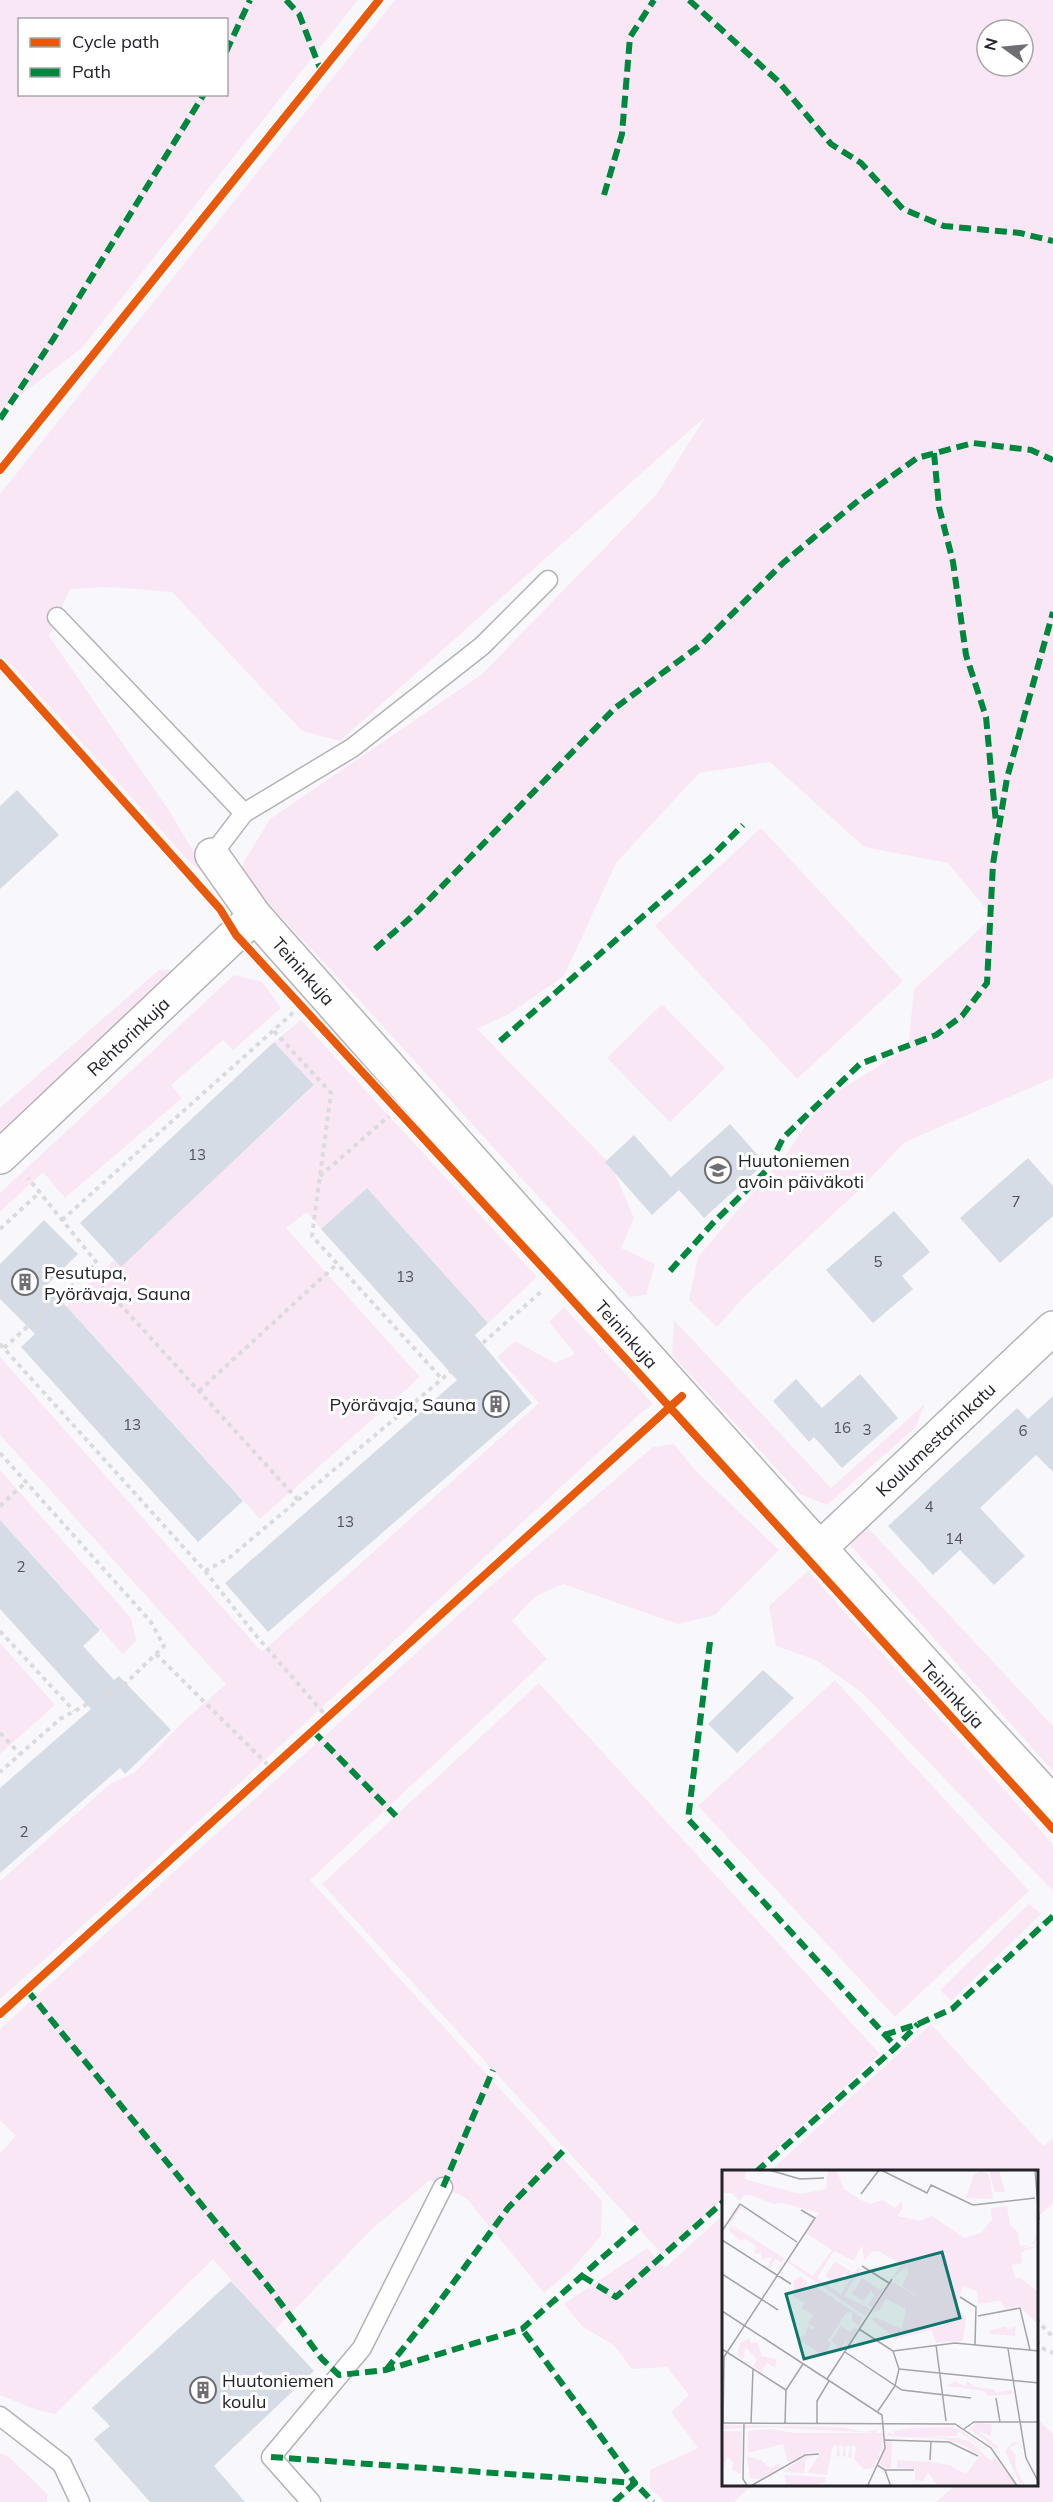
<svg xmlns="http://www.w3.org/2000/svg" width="1053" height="2502" viewBox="0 0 1053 2502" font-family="Mulish,sans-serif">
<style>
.green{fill:#f9e7f6;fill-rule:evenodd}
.building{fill:#d6dce6}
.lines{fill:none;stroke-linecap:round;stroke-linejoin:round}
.lane-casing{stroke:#b3b3b7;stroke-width:21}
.street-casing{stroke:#b3b3b7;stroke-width:36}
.path{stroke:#dbdbdd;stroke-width:4;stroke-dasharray:4.5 4.5;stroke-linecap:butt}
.lane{stroke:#fefeff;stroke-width:18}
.street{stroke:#fefeff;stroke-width:33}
.quiet{stroke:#00873e;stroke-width:6;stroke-dasharray:12 6;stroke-linecap:butt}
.cycleway-casing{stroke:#fff;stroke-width:11}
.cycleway{stroke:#e8590c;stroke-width:8}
.labels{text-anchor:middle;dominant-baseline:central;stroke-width:6;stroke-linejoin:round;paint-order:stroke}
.number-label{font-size:15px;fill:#505158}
.street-label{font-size:18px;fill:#232329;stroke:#fff}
.poi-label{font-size:18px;fill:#232329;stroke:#fff;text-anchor:start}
.inset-road{fill:none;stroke:#a3a3a8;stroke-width:1.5}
.view{fill:#0f766e;fill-opacity:0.15;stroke:#0f766e;stroke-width:3}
.inset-edge{fill:none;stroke:#232329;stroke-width:3}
</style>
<rect width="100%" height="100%" fill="#f8f8fc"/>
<g class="green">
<path d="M0,0H358L82,348L0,411ZM20,20H226V94H20Z"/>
<path d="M395,0H1053V1078L905,1142L859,1190L744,1297L717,1327L689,1300L698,1257L788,1152L822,1101L908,1048L914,989L993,917L948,863L864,847L770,762L699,773L616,863L564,976L509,1014L477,1029L611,1165L634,1218L621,1248L655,1264L646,1295L630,1297L348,988L264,899L238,877L245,860L270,819L481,675L656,495L706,416L340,741L302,731L172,592L108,587L70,589L49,636L170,812L210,880L186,858L11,664L0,674V494ZM987,30H1023V66H987Z"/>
<polygon points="761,828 903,981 797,1079 655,926"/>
<polygon points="178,969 0,1143 0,1108 159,970"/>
<polygon points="234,975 262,982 281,1008 233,1050 223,1040 171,1085 182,1098 65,1198 43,1172 0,1212 0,1193"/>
<polygon points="662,1004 725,1068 670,1122 607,1058"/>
<polygon points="301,1020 537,1277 488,1323 367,1188 321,1229 307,1212 286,1228 420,1377 260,1519 66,1306 114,1260 121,1266 314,1086 274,1042"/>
<polygon points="564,1307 653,1404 640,1414 153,1863 0,1999 0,1881 110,1784 134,1773 184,1721 226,1684 0,1435 0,1357 262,1652 539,1403 497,1357 515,1341 555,1363 575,1354 549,1322"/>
<polygon points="674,1320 831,1488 925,1404 915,1428 827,1505 800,1494 672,1355"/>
<polygon points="674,1444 695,1470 779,1550 715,1615 678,1624 563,1584 536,1596 512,1621 547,1659 310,1880 602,2201 601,2236 570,2271 544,2293 467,2199 430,2180 372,2229 275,2330 213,2259 55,2414 37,2410 0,2395 0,2153 16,2136 0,2120 0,2029 485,1591 653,1447"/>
<polygon points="0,1470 131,1618 136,1641 123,1654 0,1520"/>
<polygon points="861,1523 868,1528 1053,1726 1053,1771 851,1546 854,1529"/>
<polygon points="808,1571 1053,1844 1053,1891 861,1692 816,1660 776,1646 769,1606"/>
<polygon points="0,1643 55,1705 0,1754"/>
<polygon points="835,1680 1029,1891 895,2017 698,1806"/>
<polygon points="539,1683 880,2054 752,2172 723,2172 723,2199 663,2255 322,1884"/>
<polygon points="1029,1904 1041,1914 951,2001 940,1990"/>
<polygon points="931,2024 1043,2146 1053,2139 1053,2203 1037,2218 1036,2172 769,2172"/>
<polygon points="723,2215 723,2486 751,2486 734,2502 665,2502 650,2488 650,2470 698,2448 671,2412 689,2395 667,2367 632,2369 615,2346 583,2327 564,2304 647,2248 665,2268"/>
<polygon points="1037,2418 1053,2434 1053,2502 936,2502 954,2486 1036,2486"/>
<polygon points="0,2453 8,2456 48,2495 47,2502 0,2502"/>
</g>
<g class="building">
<polygon points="17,790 59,835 0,889 0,806"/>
<polygon points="274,1042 314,1085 121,1267 80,1223"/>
<polygon points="730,1124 765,1163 704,1218 679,1190 652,1215 605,1162 634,1135 671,1177"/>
<polygon points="1028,1158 1053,1186 1053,1216 1000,1263 960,1218"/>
<polygon points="367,1188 488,1323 475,1335 532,1403 268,1632 225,1583 457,1380 321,1229"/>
<polygon points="894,1211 930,1252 902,1276 913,1289 873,1323 826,1270"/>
<polygon points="44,1220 78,1254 47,1285 243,1501 198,1542 21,1347 35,1334 0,1299 0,1264"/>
<polygon points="860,1374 898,1418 842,1468 814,1437 809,1442 773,1401 796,1379 822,1408"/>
<polygon points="1053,1396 1053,1472 1036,1455 980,1508 1025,1556 994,1585 960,1550 933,1575 888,1526 1017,1408 1028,1419"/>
<polygon points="0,1520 100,1630 83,1646 114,1680 119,1676 171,1730 125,1774 120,1768 0,1873 0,1788 91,1709 0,1609"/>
<polygon points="763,1670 794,1698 737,1753 708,1724"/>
<polygon points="231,2281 314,2371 214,2466 245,2502 150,2502 94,2439 110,2426 92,2408"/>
</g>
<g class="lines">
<defs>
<g id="lane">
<polyline points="57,617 244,813"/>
<polyline points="212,855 244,813 352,748 482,646 548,580"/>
<polyline points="0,2416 62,2464 80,2502"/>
<polyline points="311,2502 271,2457 362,2348 443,2187"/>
</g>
<g id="street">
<path id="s1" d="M212,855L255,916C519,1214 783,1511 1053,1803"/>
<path id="s2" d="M0,1157L255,916"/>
<path id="s3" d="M819,1549L1053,1328"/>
</g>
</defs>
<use href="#lane" class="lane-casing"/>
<use href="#street" class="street-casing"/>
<g class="path">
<polyline points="274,1031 331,1093 312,1236 442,1379"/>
<polyline points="320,1176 389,1116"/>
<polyline points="62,1220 296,1010"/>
<polyline points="0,1229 40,1192"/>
<polyline points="89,1270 298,1500"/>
<polyline points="0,1344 205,1571 229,1558 442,1379 543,1290"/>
<polyline points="4,1348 97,1263 28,1178"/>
<polyline points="199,1391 337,1264"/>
<polyline points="0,1453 151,1622 164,1646 126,1683 60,1719 0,1772"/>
<polyline points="0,1506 26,1482"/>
<polyline points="205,1571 253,1632 327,1717"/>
<polyline points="0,1631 74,1711"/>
<polyline points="156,1654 271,1768"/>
<polyline points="0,1733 20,1754"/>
<polyline points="1036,2319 1053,2337"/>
<polyline points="1036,2341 1044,2349 1053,2353"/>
</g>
<use href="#lane" class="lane"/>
<use href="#street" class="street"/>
<g class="quiet">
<polyline points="286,0 299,14 321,71"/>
<polyline points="689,0 778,81 831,144 861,163 903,209 944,226 1020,233 1053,241"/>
<polyline points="226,52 250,0"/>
<polyline points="604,195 622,134 630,37 654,0"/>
<polyline points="0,419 54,338 204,94"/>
<polyline points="934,453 939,507 953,562 966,655 986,717 996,823"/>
<polyline points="375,949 418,911 615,708 703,643 783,563 859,500 917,458 973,443 1031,450 1053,460"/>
<polyline points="500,1041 710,858 743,825"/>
<polyline points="670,1271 713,1223 768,1169 783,1138 860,1064 936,1035 962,1016 987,983 993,864 1007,778 1053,612"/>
<polyline points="710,1642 688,1819 896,2047"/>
<polyline points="313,1731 396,1816"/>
<polyline points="27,1990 271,2290 322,2359 339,2375 386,2370 522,2329 637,2227"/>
<polyline points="884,2035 918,2024 952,2009 1053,1916"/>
<polyline points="756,2172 896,2047 918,2024"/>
<polyline points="443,2187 493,2070"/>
<polyline points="582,2276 616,2297 723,2202"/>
<polyline points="386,2370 432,2312 508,2208 565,2149"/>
<polyline points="271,2457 635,2483 522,2329"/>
<polyline points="614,2502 635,2483 653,2502"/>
</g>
<defs>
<g id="cycleway">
<polyline points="0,470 379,0"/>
<polyline points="0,663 220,909 236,935 554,1280 1053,1829"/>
<polyline points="0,2014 682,1396"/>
</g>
</defs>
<use href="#cycleway" class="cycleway-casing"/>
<use href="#cycleway" class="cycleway"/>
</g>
<defs>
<symbol id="school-ring" viewBox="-11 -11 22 22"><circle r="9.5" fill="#fff" stroke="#6e6e73" stroke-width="1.5"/><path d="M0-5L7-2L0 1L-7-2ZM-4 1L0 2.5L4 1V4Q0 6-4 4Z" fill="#6e6e73"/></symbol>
<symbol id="building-ring" viewBox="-11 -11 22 22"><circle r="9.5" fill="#fff" stroke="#6e6e73" stroke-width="1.5"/><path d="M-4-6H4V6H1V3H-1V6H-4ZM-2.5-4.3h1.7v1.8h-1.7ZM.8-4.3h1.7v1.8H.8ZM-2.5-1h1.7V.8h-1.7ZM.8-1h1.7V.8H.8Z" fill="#6e6e73"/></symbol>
</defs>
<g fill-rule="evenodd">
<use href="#school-ring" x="703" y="1155" width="30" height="30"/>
<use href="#building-ring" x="10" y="1267" width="30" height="30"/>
<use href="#building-ring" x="481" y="1389" width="30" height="30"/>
<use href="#building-ring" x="188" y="2375" width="30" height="30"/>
</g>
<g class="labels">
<g class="number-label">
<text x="197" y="1154">13</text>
<text x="1016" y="1201">7</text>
<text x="878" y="1261">5</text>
<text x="405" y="1276">13</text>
<text x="132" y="1424">13</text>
<text x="842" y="1427">16</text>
<text x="867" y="1429">3</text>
<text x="1023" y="1430">6</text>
<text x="929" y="1506">4</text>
<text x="345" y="1521">13</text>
<text x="954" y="1538">14</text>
<text x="21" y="1566">2</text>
<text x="24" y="1831">2</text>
</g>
<g class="street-label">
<text stroke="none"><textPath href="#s1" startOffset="148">Teininkuja</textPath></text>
<text stroke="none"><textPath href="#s2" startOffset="176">Rehtorinkuja</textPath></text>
<text stroke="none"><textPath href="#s1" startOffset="634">Teininkuja</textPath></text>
<text stroke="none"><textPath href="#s3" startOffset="160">Koulumestarinkatu</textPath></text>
<text stroke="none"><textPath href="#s1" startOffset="1120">Teininkuja</textPath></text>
</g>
<g class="poi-label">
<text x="738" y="1160">Huutoniemen<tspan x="738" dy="21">avoin päiväkoti</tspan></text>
<text x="44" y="1272">Pesutupa,<tspan x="44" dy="21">Pyörävaja, Sauna</tspan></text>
<text x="476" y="1404" text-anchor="end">Pyörävaja, Sauna</text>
<text x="222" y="2380">Huutoniemen<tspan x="222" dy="21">koulu</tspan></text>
</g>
</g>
<g transform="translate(722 2170)">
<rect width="316" height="316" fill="#f8f8fc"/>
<path d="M0,0H25L22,9L79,24L104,19L106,0H114L122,19L139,30L148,34L160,30L173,38L179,31L181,37L176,46L198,51L210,46L242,68L259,63L270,49L269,38L285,36L288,55L296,62L298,76L309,75L316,65L312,74L298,79L316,76L299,82L300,93L290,95L293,108H299L316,122V154L297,136L283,138L278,131L256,134L255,121L241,116L235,136L244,148L241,171L214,173L209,160L174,169L149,149L153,147L180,159L184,139L164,129L158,140L150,143L169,111L204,132L180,116L186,103L185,96L169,110L179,94L156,81H150L142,91L140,75L132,91L112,81L95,108L119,124L136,97L139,99L122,126L148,139L143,146L65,92L69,87V92L91,106L110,80L84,63L97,43L61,33L51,34L32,26L22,25L18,31L10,23H0ZM267,0H277L283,22H273ZM259,1L267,4L271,29L244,28L252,5ZM18,36L25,40L18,39L8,54L62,88L60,93L53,89L49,98L45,97L51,87L40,89L39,83L32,84L34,76L23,69L18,71L7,60L8,57L22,65L6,54ZM113,91L131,103L120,118L126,106L122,104L115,114L103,106ZM78,106L85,111L83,116L87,119L90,114L141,148L137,156L130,151V142L124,143L106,171L109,174L104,183L106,188L74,168L83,165L86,156L91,160L93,157L86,154L91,145L79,138L83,133L71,126L72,111ZM140,108L157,119L162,118L150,137L146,135L152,125L149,121L141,131L130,124ZM119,156L129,162L131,158L136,159L122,180L125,170L118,179L109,171ZM283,156L286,160L294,156L293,166L267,164V161ZM28,168V173L35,172L40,186L55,189L53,198L45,193L39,202L31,196L35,189L23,177L21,189L15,186L18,173ZM245,211L253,217L272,219L274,223L289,220L291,224L266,226L262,221L224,216L233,211L244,217ZM254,253L270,254L269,266L254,260L277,277L274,279L248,259ZM0,255L118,257L143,262L156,259L154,263L48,257L0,259ZM227,257L239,260L271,285L236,261L235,266L195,267L236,268L249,272L269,291L272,286L295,316H216L206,303L201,311L193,310V299L175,298V290L208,292L227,295L244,304L258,285L243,276L222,269L165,266L167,262L175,266L170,261L189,258ZM49,259L72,263H161L160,279L151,298L142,299L132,289L134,276H129L130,288L126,287L128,276H123L124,287L120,286L122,276L117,275L118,286L114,287L116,276L111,275L105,305L85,303L99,282L84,283L66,293L61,274L26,283V261ZM0,261H20L19,304L10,300L11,292L5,287L0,303ZM170,271L169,298H162L157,294L165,272ZM291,272L298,273L287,278L293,284L294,299L303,316L297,312L283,281ZM84,285L91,288H84L82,303L61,302ZM25,286L39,290L48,298L57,293L58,298L39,309L28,308ZM62,305L104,307L103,312L91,316H65Z" fill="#f9e7f6"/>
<path class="inset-road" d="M47,0L78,9L102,8M159,0L205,23L209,15L251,35L313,28M313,0L317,50M139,24L157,0M0,61L18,34L75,72M0,70L69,114M140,96L167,113M0,104L56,140M238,127L254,137L253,175M0,141L160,245L163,278L145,317M256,146L298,138L308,180M137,159L171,181L177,199L173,216L156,241M214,175L224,251M0,179L64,220M286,179L304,288L317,313M171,181L233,173L317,181M123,182L180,220L249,228M177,199L317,213M105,209L170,109M274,228L278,252M0,253L233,254L269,278L296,317M1,253L2,187L93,48L79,40M22,253L21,309L26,317M29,254L31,199M63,254L64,220L81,194M95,254V231L107,211M242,259L252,252H317M163,270L227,272L256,286M208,290L209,271M155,295L163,300L169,317M163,300H192M27,317L83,285L97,284"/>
<path class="view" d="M220,82L238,148L82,189L64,124Z"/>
<rect width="316" height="316" class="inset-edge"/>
</g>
<rect x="18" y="18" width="210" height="78" fill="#ffffff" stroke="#a7a7a9" stroke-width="1.5"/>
<rect x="30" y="38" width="30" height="9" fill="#e8590c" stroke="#a7a7a9" stroke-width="1.5"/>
<text x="72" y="48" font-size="18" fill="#232329">Cycle path</text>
<rect x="30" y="68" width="30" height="9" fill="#00873e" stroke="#a7a7a9" stroke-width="1.5"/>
<text x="72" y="78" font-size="18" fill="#232329">Path</text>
<g transform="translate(1005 48) rotate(285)"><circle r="28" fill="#ffffff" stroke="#a7a7a9" stroke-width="1.5"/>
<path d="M0-4.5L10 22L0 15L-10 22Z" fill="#6e6e73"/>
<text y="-9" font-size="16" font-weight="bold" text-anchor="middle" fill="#232329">N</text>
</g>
</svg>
